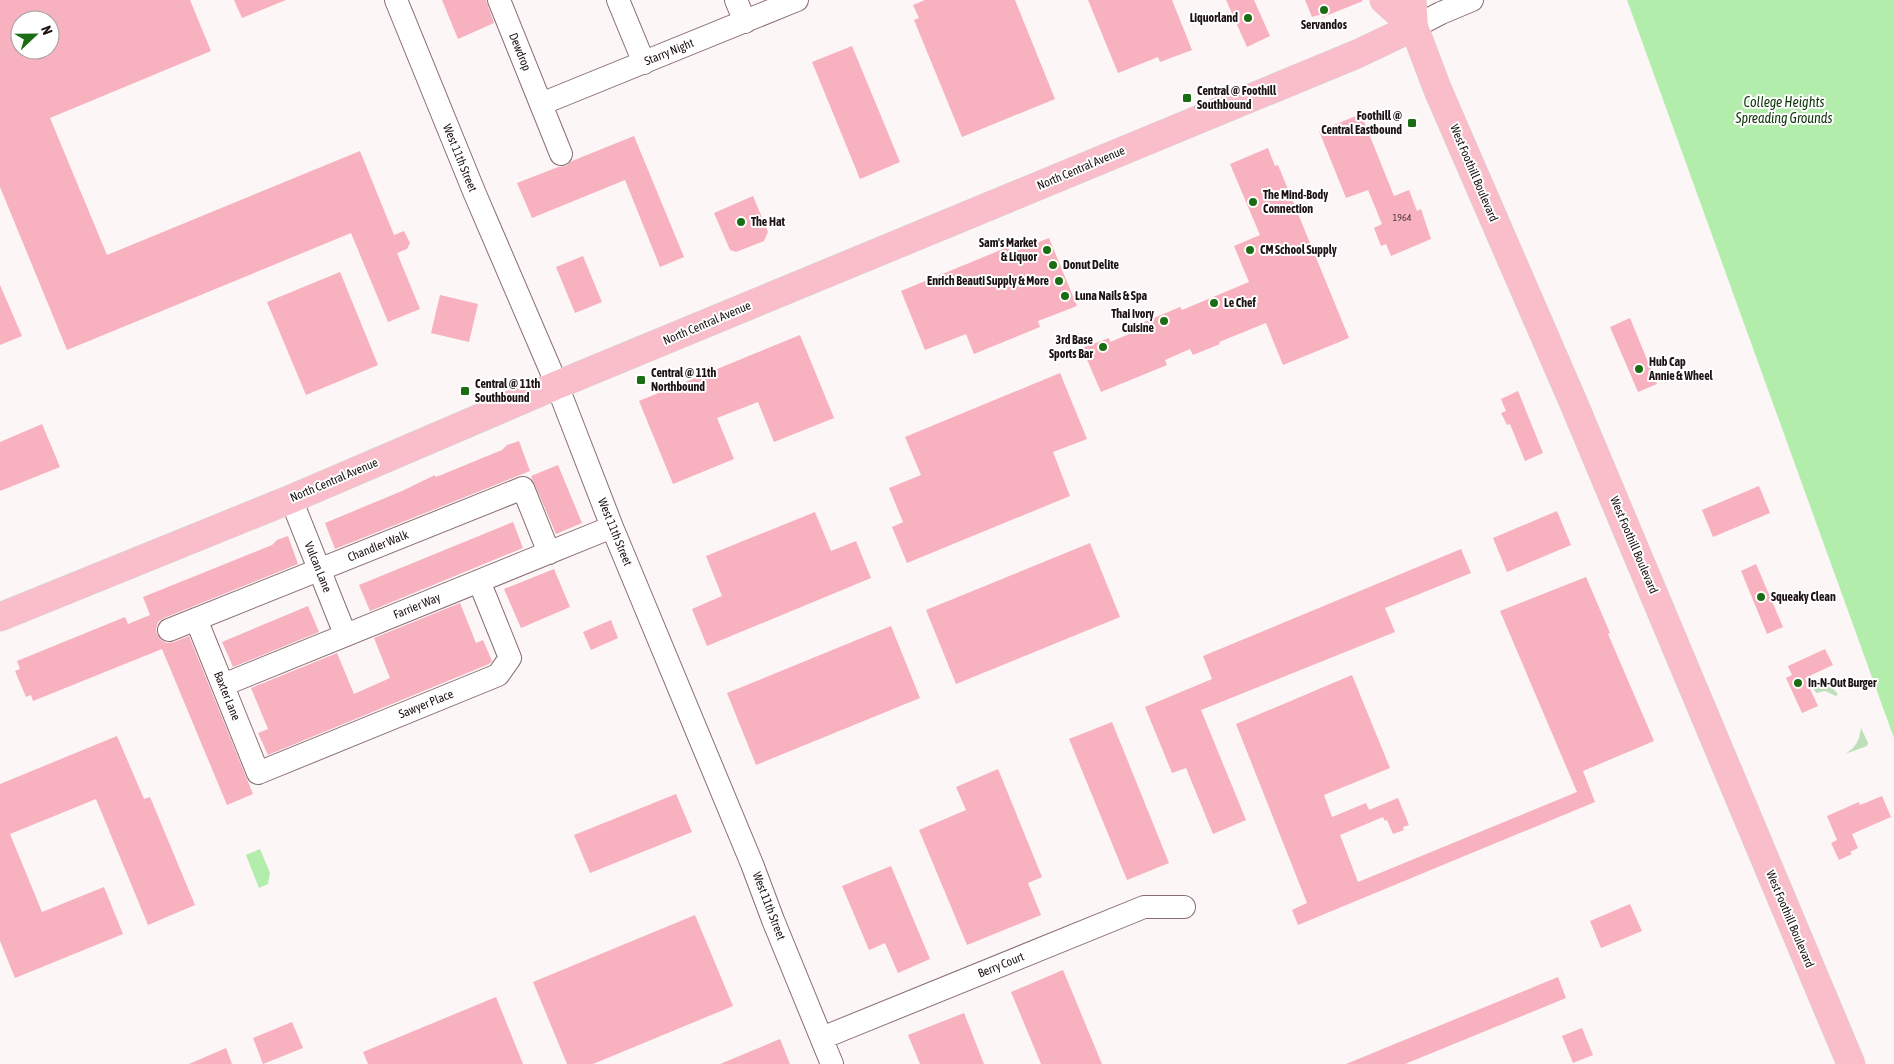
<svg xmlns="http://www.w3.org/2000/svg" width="1894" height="1064" font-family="'Asap Condensed',sans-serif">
	<rect width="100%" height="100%" fill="#fcf6f7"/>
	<path fill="#bde0b8" d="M1816 679 1827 683 1838 694 1836 696 1825 691 1816 693 1810 681Z
		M1861 728 1868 743 1867 746 1845 754C1857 747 1859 740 1861 728Z"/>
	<path fill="#b2edab" d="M1627 0H1894V738Z
		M260 849 270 873 268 884 259 888 246 855Z"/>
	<path fill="#f8b1be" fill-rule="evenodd" d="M0 0H190L211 51 50 118 107 255 360 151 394 235 404 231 410 243 407 249 397 253 420 309 388 322 351 233 67 350 0 187ZM20 20H50V50H20Z
		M234 0H286L242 18Z
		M442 0H486L494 23 458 39Z
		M925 0H1015L1055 99 962 137 914 20 919 18 913 5Z
		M1088 0H1172L1192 50 1160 62 1158 57 1118 73Z
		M1226 0H1254L1270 36 1247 47Z
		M1305 0H1362L1363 1 1323 17 1322 14 1312 17Z
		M852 46 900 162 860 179 812 62Z
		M1361 114 1394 196 1409 190 1417 211 1421 209 1431 239 1391 256 1386 244 1381 246 1374 228 1382 224 1368 190 1346 198 1319 131Z
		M634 136 684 257 660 267 625 180 532 218 517 183 558 167 566 166 572 161Z
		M1268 148 1275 166 1278 165 1349 338 1283 365 1266 323 1219 342 1220 344 1193 355 1190 349 1165 360 1167 365 1101 392 1082 348 1109 338 1110 342 1144 328 1142 323 1180 307 1182 310 1249 282 1234 246 1260 235 1230 164Z
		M753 196 768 232 764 241 736 252 730 250 714 213Z
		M1049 238 1077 306 1038 321 1040 327 974 354 966 334 925 350 901 291 1008 247 1011 253Z
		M583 256 602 302 575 313 556 267Z
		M340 272 378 365 306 395 267 302Z
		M0 285 22 336 0 345Z
		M440 295 478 304 469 342 431 333Z
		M1630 318 1657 384 1638 392 1610 327Z
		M800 335 834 418 774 442 758 402 717 418 734 459 673 484 639 401Z
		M1060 373 1087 439 1053 452 1070 496 907 563 892 527 903 522 889 488 921 475 905 437Z
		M1518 391 1543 453 1525 461 1510 424 1507 425 1501 413 1506 411 1501 399Z
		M42 424 60 467 0 491V442Z
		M519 441 530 471 335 549 325 523 402 491 435 475V477L441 475 502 450 507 445Z
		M558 465 582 523 556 534 531 476Z
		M1759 486 1770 513 1713 537 1702 510Z
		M1557 511 1571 545 1507 572 1493 538Z
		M815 512 831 551 856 541 871 578 707 646 692 609 722 596 706 556Z
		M513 522 523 548 370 611 359 585Z
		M288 536 298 564 164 618 158 622 156 629 157 634 161 640 167 643 174 642 189 636 253 794 227 805 162 649 33 701 31 695 26 697 15 671 20 669 17 661 125 617 128 624 150 615 143 597 272 545 277 540Z
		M1090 543 1120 617 956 684 926 610Z
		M1461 549 1471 573 1385 608 1395 632 1201 710 1246 820 1213 834 1186 768 1172 773 1145 707 1212 679 1203 656Z
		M1756 564 1783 627 1767 634 1741 571Z
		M554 569 570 607 521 628 504 589Z
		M1586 577 1610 633 1608 634 1654 741 1583 771 1595 802 1298 925 1292 910 1307 903 1236 724 1352 675 1390 768 1324 795 1332 817 1366 803 1369 810 1398 798 1409 825 1403 827 1404 830 1393 834 1387 820 1385 821 1383 817 1340 835 1358 882 1577 792 1500 611Z
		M460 603 476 643 483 640 492 661 489 664 268 755 258 733 268 729 251 688 337 653 354 694 390 678 374 638Z
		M308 606 319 632 233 667 222 642Z
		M611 620 618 638 591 650 583 632Z
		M891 626 920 698 756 765 727 693Z
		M1825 649 1833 665 1805 678 1818 706 1802 713 1786 678 1792 675 1788 666Z
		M1112 722 1169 863 1127 880 1069 739Z
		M117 736 144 799 150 797 195 905 148 925 96 799 10 834 42 912 104 887 123 934 15 978 0 941V784Z
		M998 769 1042 877 1028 883 1041 915 967 945 919 830 966 810 956 787Z
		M676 794 692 832 590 873 574 835Z
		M1882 796 1891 817 1852 834 1858 848 1850 852 1852 854 1839 860 1831 843 1837 840 1827 816 1859 802 1860 805Z
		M891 866 930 959 898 973 885 943 869 950 842 886Z
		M1630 904 1642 931 1601 948 1590 921Z
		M695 915 733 1006 593 1064H567L533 982Z
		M1063 970 1102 1064H1041L1011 992Z
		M1558 977 1566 998 1405 1064H1346Z
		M496 997 523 1064H368L363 1052Z
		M964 1013 984 1064H920L908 1035Z
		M292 1022 303 1048 263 1064 253 1038Z
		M1582 1028 1593 1055 1573 1063 1562 1036Z
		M780 1039 790 1064H720Z
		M226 1048 232 1064H189Z"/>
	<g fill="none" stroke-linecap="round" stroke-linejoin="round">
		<g stroke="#8a6d72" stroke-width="24">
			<path id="minor" d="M396 0 475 194 557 385 612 527 752 864 773 920 832 1064
				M499 0 561 154
				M618 0 644 63
				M736 0 745 22
				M1414 27 1441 13 1472 0
				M541 104 797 0
				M291 499 345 634
				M196 619 258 773 498 675 510 658 479 581
				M169 630 523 488 549 553
				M223 685 612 527
				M822 1038 1144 907H1184"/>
		</g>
		<g stroke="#d6d4d5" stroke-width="29">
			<path id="major" d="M1384 0 1414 27
				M1412 0 1414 27 1437 88 1574 404 1851 1064
				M0 617 291 499 557 385 1357 54 1414 27"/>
		</g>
		<use href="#minor" stroke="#fff" stroke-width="22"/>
		<use href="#major" stroke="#f9beca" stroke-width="28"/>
	</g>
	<g fill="#1a6d13" stroke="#fff" stroke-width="2">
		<circle cx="1324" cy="10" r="5"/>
		<circle cx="1248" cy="18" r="5"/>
		<rect x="1182" y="93" width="10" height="10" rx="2.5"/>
		<rect x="1407" y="118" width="10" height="10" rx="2.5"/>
		<circle cx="1253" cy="202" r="5"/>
		<circle cx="741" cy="222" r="5"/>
		<circle cx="1047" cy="250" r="5"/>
		<circle cx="1250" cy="250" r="5"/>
		<circle cx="1053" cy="265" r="5"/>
		<circle cx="1059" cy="281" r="5"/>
		<circle cx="1065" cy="296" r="5"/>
		<circle cx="1214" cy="303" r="5"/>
		<circle cx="1164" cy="321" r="5"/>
		<circle cx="1103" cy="347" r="5"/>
		<circle cx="1639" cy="369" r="5"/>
		<rect x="636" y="375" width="10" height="10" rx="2.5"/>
		<rect x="460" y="386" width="10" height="10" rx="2.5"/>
		<circle cx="1761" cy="597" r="5"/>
		<circle cx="1798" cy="683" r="5"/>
	</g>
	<g text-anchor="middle" stroke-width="4" stroke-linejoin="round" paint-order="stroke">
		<g font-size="10" fill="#543a3e">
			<text x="1402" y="221">1964</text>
		</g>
		<g font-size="12" font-weight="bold" fill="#1d1214" stroke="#fff" text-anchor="start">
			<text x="1238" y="22" text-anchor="end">Liquorland</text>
			<text x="1324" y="29" text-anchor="middle">Servandos</text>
			<text x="1197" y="95">Central @ Foothill<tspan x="1197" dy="14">Southbound</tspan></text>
			<text x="1402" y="120" text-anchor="end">Foothill @<tspan x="1402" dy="14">Central Eastbound</tspan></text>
			<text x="1263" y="199">The Mind-Body<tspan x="1263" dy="14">Connection</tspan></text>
			<text x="751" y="226">The Hat</text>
			<text x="1037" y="247" text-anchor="end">Sam's Market<tspan x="1037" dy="14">&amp; Liquor</tspan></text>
			<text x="1260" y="254">CM School Supply</text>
			<text x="1063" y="269">Donut Delite</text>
			<text x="1049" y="285" text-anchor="end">Enrich Beauti Supply &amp; More</text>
			<text x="1075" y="300">Luna Nails &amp; Spa</text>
			<text x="1224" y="307">Le Chef</text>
			<text x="1154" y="318" text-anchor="end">Thai Ivory<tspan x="1154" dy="14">Cuisine</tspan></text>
			<text x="1093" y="344" text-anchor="end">3rd Base<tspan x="1093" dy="14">Sports Bar</tspan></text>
			<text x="1649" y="366">Hub Cap<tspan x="1649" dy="14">Annie &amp; Wheel</tspan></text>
			<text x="651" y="377">Central @ 11th<tspan x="651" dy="14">Northbound</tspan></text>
			<text x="475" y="388">Central @ 11th<tspan x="475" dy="14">Southbound</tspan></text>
			<text x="1771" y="601">Squeaky Clean</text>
			<text x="1808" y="687">In-N-Out Burger</text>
		</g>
		<g font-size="12" fill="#1d1214" stroke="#fff">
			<text transform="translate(520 52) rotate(68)" y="4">Dewdrop</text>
			<text transform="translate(669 52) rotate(-22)" y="4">Starry Night</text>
			<text transform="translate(460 158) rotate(68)" y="4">West 11th Street</text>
			<text transform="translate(1081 168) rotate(-23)" y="4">North Central Avenue</text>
			<text transform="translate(1474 173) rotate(67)" y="4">West Foothill Boulevard</text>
			<text transform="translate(707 323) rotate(-23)" y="4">North Central Avenue</text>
			<text transform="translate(334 480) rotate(-23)" y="4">North Central Avenue</text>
			<text transform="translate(615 532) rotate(68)" y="4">West 11th Street</text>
			<text transform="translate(1634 545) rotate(67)" y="4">West Foothill Boulevard</text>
			<text transform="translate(378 546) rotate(-22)" y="4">Chandler Walk</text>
			<text transform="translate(318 567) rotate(68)" y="4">Vulcan Lane</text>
			<text transform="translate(417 606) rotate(-22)" y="4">Farrier Way</text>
			<text transform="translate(227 696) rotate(68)" y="4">Baxter Lane</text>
			<text transform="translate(426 704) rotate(-22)" y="4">Sawyer Place</text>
			<text transform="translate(769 906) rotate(69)" y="4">West 11th Street</text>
			<text transform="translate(1790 919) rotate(67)" y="4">West Foothill Boulevard</text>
			<text transform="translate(1001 965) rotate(-22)" y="4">Berry Court</text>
		</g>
		<g font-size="14" font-style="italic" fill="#0e360b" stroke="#fff">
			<text x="1784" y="107">College Heights<tspan x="1784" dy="16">Spreading Grounds</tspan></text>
		</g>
	</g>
	<g transform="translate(35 35) rotate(68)"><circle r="24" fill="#ffffff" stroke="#a5a0a1"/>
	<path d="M0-4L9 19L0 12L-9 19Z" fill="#1a6d13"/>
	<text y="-8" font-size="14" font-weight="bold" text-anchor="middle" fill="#1d1214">N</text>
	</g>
</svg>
